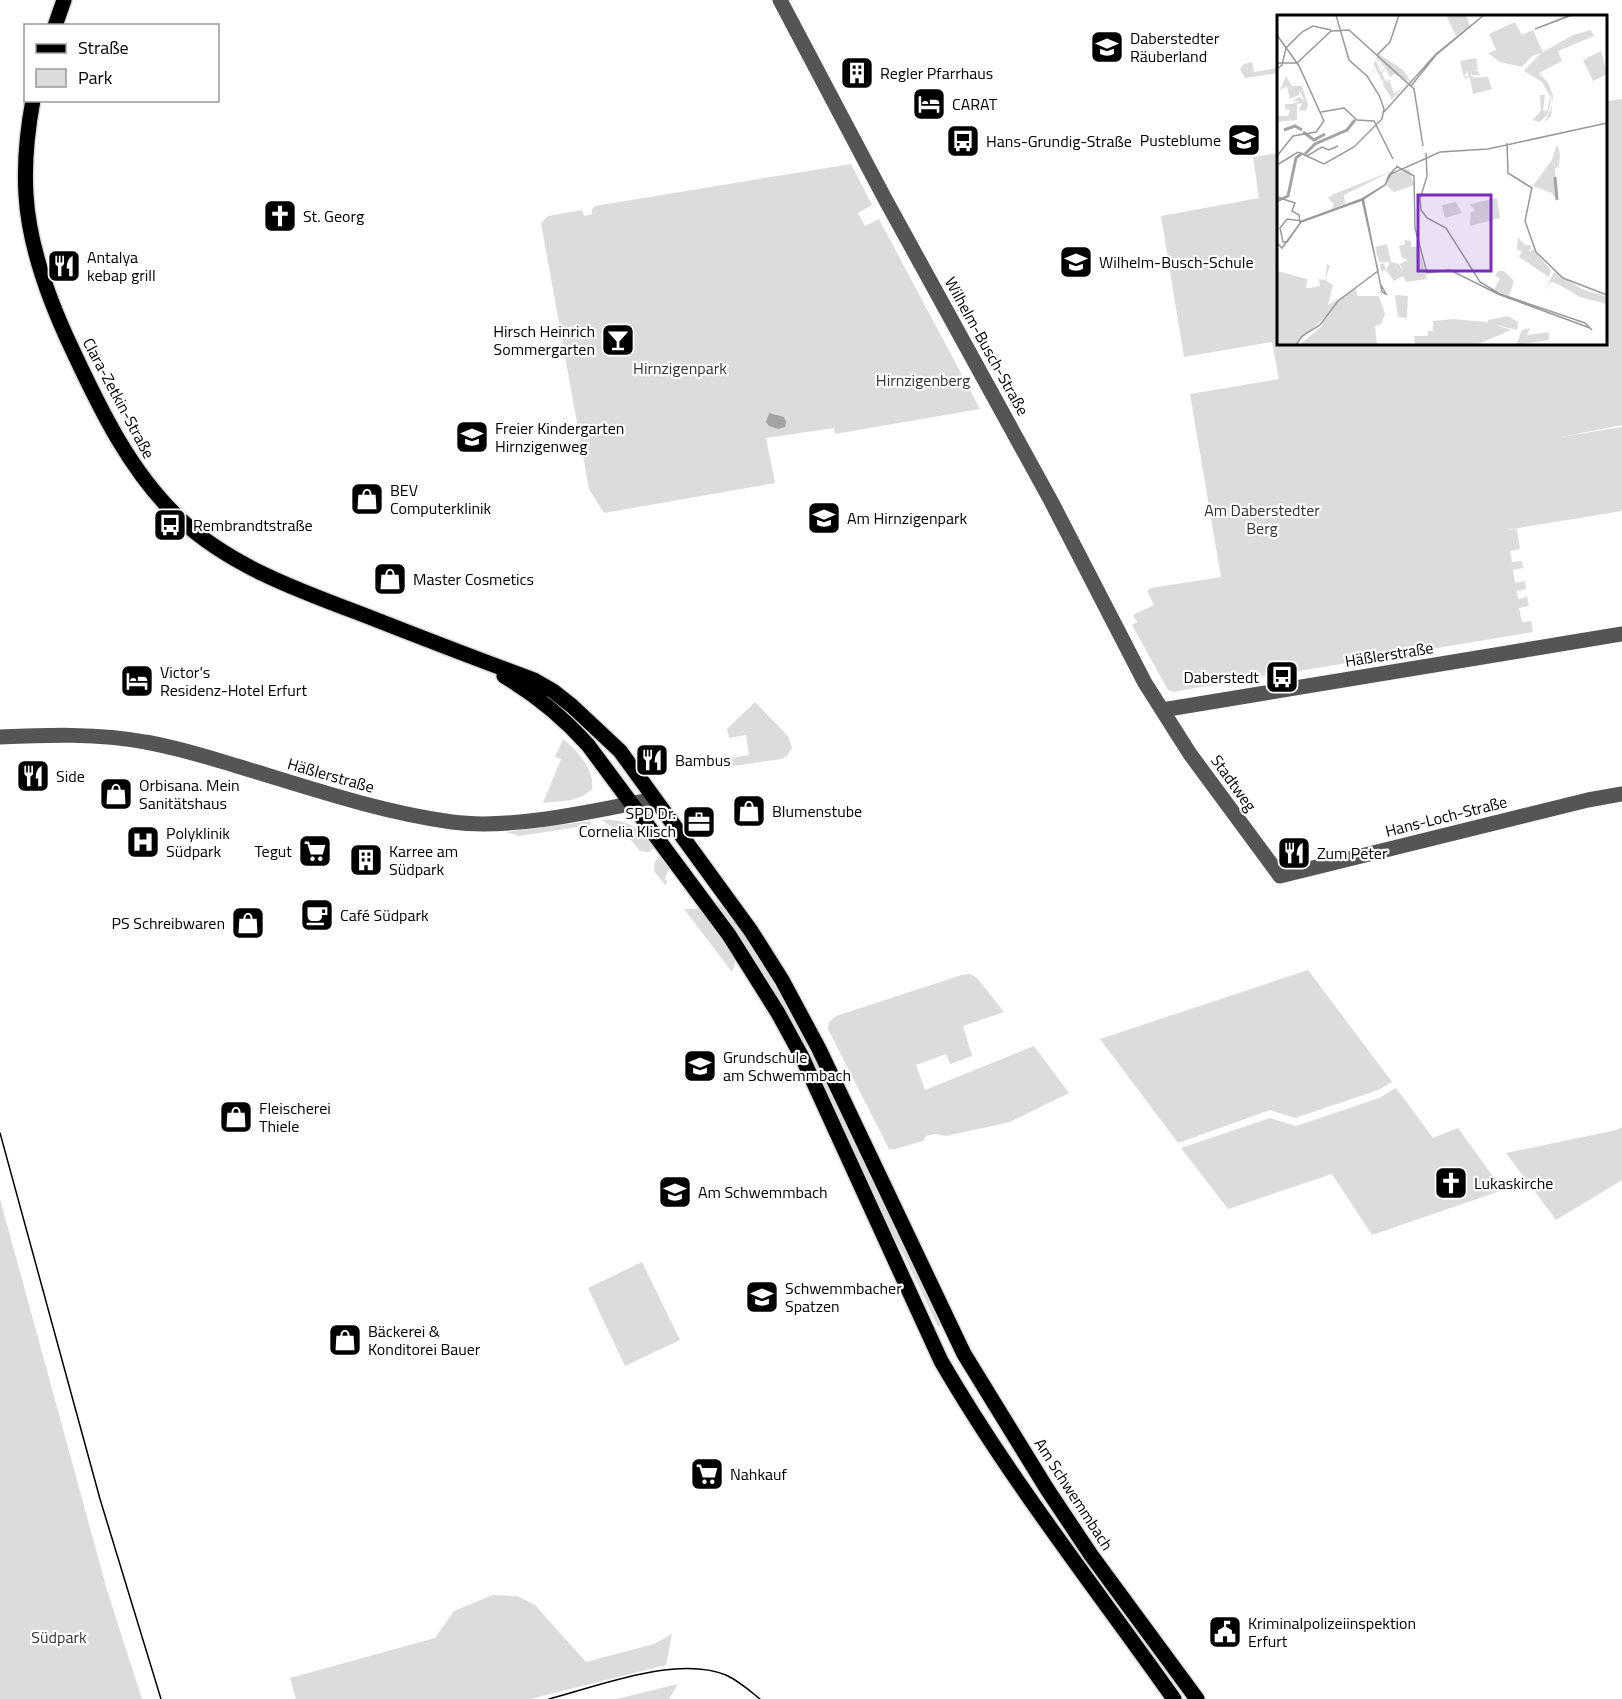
<svg xmlns="http://www.w3.org/2000/svg" width="1622" height="1699" font-family="'Titillium Web',sans-serif">
	<rect width="100%" height="100%" fill="#fff"/>
	<path fill="#dcdcdc" d="M1252 62 1254 72 1278 68V73L1245 78 1240 69 1244 64Z
		M1622 99V425L1561 437 1622 427V511L1506 530 1517 529 1520 549 1510 551 1512 562 1522 561 1523 568 1513 570 1515 583 1525 581 1526 589 1517 591 1518 599 1527 597 1529 606 1519 608 1522 622 1531 621 1533 632 1293 672 1292 667 1280 669 1281 673 1173 692 1168 690 1132 625 1137 622 1133 615 1154 605 1147 591 1151 588 1221 577 1190 394 1279 379 1272 342 1184 357 1161 216 1259 198 1253 157 1278 153V344H1606V101Z
		M851 164 872 205 858 213 865 226 879 219 980 409 835 434 834 428 766 438 775 483 604 513 589 489 541 223 548 216 582 210 584 216 592 214V209L595 206Z
		M755 702 788 736 792 748 787 756 781 759 733 766 732 758 749 755 746 735 729 738 727 729Z
		M563 739C577 750 595 770 592 789 580 802 560 801 543 803L561 759 555 757Z
		M602 820C630 819 638 828 654 848L649 852 640 851 631 840Z
		M591 821V825L519 836 506 832Z
		M660 856 669 867 665 880H667L666 886 654 871 655 861Z
		M717 901 750 943 809 1045 803 1048 714 904Z
		M684 909H701L734 957 735 963 732 972Z
		M1308 970 1392 1082 1378 1090 1295 1118 1270 1110 1178 1143 1100 1039Z
		M965 974H970L977 978 1004 1012 963 1026 972 1056 950 1064 946 1054 916 1065 925 1090 1034 1046 1069 1093 1010 1122 946 1136 935 1134 926 1136 923 1141 895 1149H889L828 1029 829 1022 836 1016Z
		M814 1055 943 1325 938 1327 904 1255 879 1211 808 1057Z
		M1396 1088 1433 1138 1458 1128 1503 1190 1372 1235 1332 1174 1228 1209 1181 1148 1270 1118 1296 1126 1379 1098Z
		M1622 1127V1180L1556 1220 1506 1153 1617 1130Z
		M0 1199 107 1590 142 1699H0Z
		M642 1262 680 1340 625 1366 588 1288Z
		M493 1595 517 1596 535 1605 586 1662 654 1644 672 1634 666 1665 530 1699H296L290 1678 435 1638 454 1611Z
		M678 1684 669 1699H616Z"/>
	<path fill="#a3a3a3" d="M769 413 784 417 786 422 785 427 778 429 769 426 766 422Z"/>
	<g fill="none" stroke-linecap="round" stroke-linejoin="round">
		<g stroke="#dbdbdb" stroke-width="18">
			<path id="major" d="M55 26 64 0
				M33 100C27 132 24 163 26 195 29 246 51 305 73 351 101 411 131 473 180 519 230 566 300 591 364 615 420 637 477 659 534 680L553 691 572 706 620 751 751 931 782 980 819 1049 964 1354 1047 1489 1091 1555 1197 1699
				M504 676C536 695 563 717 588 745L729 935 778 1013 802 1057 941 1361C1010 1480 1095 1587 1174 1699"/>
		</g>
		<path stroke="#555" stroke-width="15" d="M780 0 884 197 1051 501 1145 683 1190 754 1280 876 1588 800 1622 794
			M1162 710 1622 634
			M0 737C46 735 99 733 145 742 176 747 207 757 237 766 307 787 379 812 452 822 512 830 595 811 654 799"/>
		<use href="#major" stroke="#000" stroke-width="15"/>
		<path stroke="#000" stroke-width="1.5" d="M0 1133 100 1499 161 1699
			M549 1699C599 1686 677 1655 726 1675 739 1681 749 1690 760 1699"/>
	</g>
	<defs>
		<g id="school-square" transform="scale(1.725)"><rect x="-9" y="-9" width="18" height="18" rx="4" fill="#000" stroke="#fff"/><path d="M0-5L7-2L0 1L-7-2ZM-4 1L0 2.5L4 1V4Q0 6-4 4Z" fill="#fff"/></g>
		<g id="building-square" transform="scale(1.725)"><rect x="-9" y="-9" width="18" height="18" rx="4" fill="#000" stroke="#fff"/><path d="M-4-6H4V6H1V3H-1V6H-4ZM-2.5-4.3h1.7v1.8h-1.7ZM.8-4.3h1.7v1.8H.8ZM-2.5-1h1.7V.8h-1.7ZM.8-1h1.7V.8H.8Z" fill="#fff"/></g>
		<g id="hotel-square" transform="scale(1.725)"><rect x="-9" y="-9" width="18" height="18" rx="4" fill="#000" stroke="#fff"/><path d="M-6-4.5h1.5V1H6V5H4.5V3h-9V5H-6ZM-4 0a1.8 1.8 0 1 1 3.6 0ZM.5 0V-2.5h3Q6-2.5 6 0Z" fill="#fff"/></g>
		<g id="bus-square" transform="scale(1.725)"><rect x="-9" y="-9" width="18" height="18" rx="4" fill="#000" stroke="#fff"/><path d="M-5-6H5V4H4V6H2V4H-2V6H-4V4H-5ZM-3.5-4V0h7V-4ZM-3.5 1.2v1.5H-2V1.2ZM2 1.2v1.5H3.5V1.2Z" fill="#fff"/></g>
		<g id="church-square" transform="scale(1.725)"><rect x="-9" y="-9" width="18" height="18" rx="4" fill="#000" stroke="#fff"/><path d="M-1.2-6h2.4v3.5h3.3v2.4h-3.3V6h-2.4V-.1h-3.3v-2.4h3.3Z" fill="#fff"/></g>
		<g id="restaurant-square" transform="scale(1.725)"><rect x="-9" y="-9" width="18" height="18" rx="4" fill="#000" stroke="#fff"/><path d="M-5-6h1v4h1v-4h1v4h1v-4h1v5L-1.5 .5V6h-2V.5L-5-1ZM5-6V6H3V1.5H1.5Q1.5-4 5-6Z" fill="#fff"/></g>
		<g id="bar-square" transform="scale(1.725)"><rect x="-9" y="-9" width="18" height="18" rx="4" fill="#000" stroke="#fff"/><path d="M-6-5H6L.8 .8V4.5H3.5V6h-7V4.5H-.8V.8Z" fill="#fff"/></g>
		<g id="shop-square" transform="scale(1.725)"><rect x="-9" y="-9" width="18" height="18" rx="4" fill="#000" stroke="#fff"/><path d="M-5-2.5h2.3a2.7 3.5 0 0 1 5.4 0H5L5.5 6h-11ZM-1.5-2.5h3a1.5 2.3 0 0 0-3 0Z" fill="#fff"/></g>
		<g id="office-square" transform="scale(1.725)"><rect x="-9" y="-9" width="18" height="18" rx="4" fill="#000" stroke="#fff"/><path d="M-6-3h4V-5.5h4V-3h4V5H-6ZM-1-4.5V-3h2v-1.5ZM-6 0V1H6V0Z" fill="#fff"/></g>
		<g id="hospital-square" transform="scale(1.725)"><rect x="-9" y="-9" width="18" height="18" rx="4" fill="#000" stroke="#fff"/><path d="M-5-5h3v3.5h4V-5h3V5h-3V1.5h-4V5h-3Z" fill="#fff"/></g>
		<g id="supermarket-square" transform="scale(1.725)"><rect x="-9" y="-9" width="18" height="18" rx="4" fill="#000" stroke="#fff"/><path d="M-6-5.5h2.5l.6 2H6L4.5 2H-2.5L-4.4-4H-6ZM-1.5 3.2a1.3 1.3 0 1 0 .1 0ZM3 3.2a1.3 1.3 0 1 0 .1 0Z" fill="#fff"/></g>
		<g id="cafe-square" transform="scale(1.725)"><rect x="-9" y="-9" width="18" height="18" rx="4" fill="#000" stroke="#fff"/><path d="M-5.5-4.5H6V0H3Q3 3.5 0 3.5H-2.5Q-5.5 3.5-5.5 0ZM3-3.2v2h1.7v-2ZM-6 4.5H4V6H-6Z" fill="#fff"/></g>
		<g id="civic-square" transform="scale(1.725)"><rect x="-9" y="-9" width="18" height="18" rx="4" fill="#000" stroke="#fff"/><path d="M-.6-6.5H3V-4.5H.6V-3L4-1V1h2V6H-6V1h2V-1L-.6-3ZM-1.2 2.5V6h2.4V2.5Z" fill="#fff"/></g>
	</defs>
	<g fill-rule="evenodd">
		<use href="#school-square" x="1107" y="47"/>
		<use href="#building-square" x="857" y="73"/>
		<use href="#hotel-square" x="929" y="104"/>
		<use href="#school-square" x="1244" y="140"/>
		<use href="#bus-square" x="963" y="141"/>
		<use href="#church-square" x="280" y="216"/>
		<use href="#school-square" x="1076" y="262"/>
		<use href="#restaurant-square" x="64" y="266"/>
		<use href="#bar-square" x="618" y="340"/>
		<use href="#school-square" x="472" y="437"/>
		<use href="#shop-square" x="367" y="499"/>
		<use href="#school-square" x="824" y="518"/>
		<use href="#bus-square" x="170" y="525"/>
		<use href="#shop-square" x="390" y="579"/>
		<use href="#bus-square" x="1282" y="677"/>
		<use href="#hotel-square" x="137" y="681"/>
		<use href="#restaurant-square" x="652" y="760"/>
		<use href="#restaurant-square" x="33" y="776"/>
		<use href="#shop-square" x="116" y="794"/>
		<use href="#shop-square" x="749" y="811"/>
		<use href="#office-square" x="699" y="822"/>
		<use href="#hospital-square" x="143" y="842"/>
		<use href="#supermarket-square" x="315" y="851"/>
		<use href="#restaurant-square" x="1294" y="853"/>
		<use href="#building-square" x="366" y="860"/>
		<use href="#cafe-square" x="317" y="915"/>
		<use href="#shop-square" x="248" y="923"/>
		<use href="#school-square" x="700" y="1066"/>
		<use href="#shop-square" x="236" y="1117"/>
		<use href="#church-square" x="1451" y="1183"/>
		<use href="#school-square" x="675" y="1192"/>
		<use href="#school-square" x="762" y="1297"/>
		<use href="#shop-square" x="345" y="1340"/>
		<use href="#supermarket-square" x="707" y="1474"/>
		<use href="#civic-square" x="1225" y="1632"/>
	</g>
	<g text-anchor="middle" stroke-width="4.5" stroke-linejoin="round" paint-order="stroke">
		<g font-size="16" fill="#000" stroke="#fff" text-anchor="start">
			<text x="1130" y="44">Daberstedter<tspan x="1130" dy="18">Räuberland</tspan></text>
			<text x="880" y="79">Regler Pfarrhaus</text>
			<text x="952" y="110">CARAT</text>
			<text x="1221" y="146" text-anchor="end">Pusteblume</text>
			<text x="986" y="147">Hans-Grundig-Straße</text>
			<text x="303" y="222">St. Georg</text>
			<text x="87" y="263">Antalya<tspan x="87" dy="18">kebap grill</tspan></text>
			<text x="1099" y="268">Wilhelm-Busch-Schule</text>
			<text x="595" y="337" text-anchor="end">Hirsch Heinrich<tspan x="595" dy="18">Sommergarten</tspan></text>
			<text x="495" y="434">Freier Kindergarten<tspan x="495" dy="18">Hirnzigenweg</tspan></text>
			<text x="390" y="496">BEV<tspan x="390" dy="18">Computerklinik</tspan></text>
			<text x="847" y="524">Am Hirnzigenpark</text>
			<text x="193" y="531">Rembrandtstraße</text>
			<text x="413" y="585">Master Cosmetics</text>
			<text x="160" y="678">Victor's<tspan x="160" dy="18">Residenz-Hotel Erfurt</tspan></text>
			<text x="1259" y="683" text-anchor="end">Daberstedt</text>
			<text x="675" y="766">Bambus</text>
			<text x="56" y="782">Side</text>
			<text x="139" y="791">Orbisana. Mein<tspan x="139" dy="18">Sanitätshaus</tspan></text>
			<text x="772" y="817">Blumenstube</text>
			<text x="676" y="819" text-anchor="end">SPD Dr.<tspan x="676" dy="18">Cornelia Klisch</tspan></text>
			<text x="166" y="839">Polyklinik<tspan x="166" dy="18">Südpark</tspan></text>
			<text x="292" y="857" text-anchor="end">Tegut</text>
			<text x="389" y="857">Karree am<tspan x="389" dy="18">Südpark</tspan></text>
			<text x="1317" y="859">Zum Peter</text>
			<text x="340" y="921">Café Südpark</text>
			<text x="225" y="929" text-anchor="end">PS Schreibwaren</text>
			<text x="723" y="1063">Grundschule<tspan x="723" dy="18">am Schwemmbach</tspan></text>
			<text x="259" y="1114">Fleischerei<tspan x="259" dy="18">Thiele</tspan></text>
			<text x="1474" y="1189">Lukaskirche</text>
			<text x="698" y="1198">Am Schwemmbach</text>
			<text x="785" y="1294">Schwemmbacher<tspan x="785" dy="18">Spatzen</tspan></text>
			<text x="368" y="1337">Bäckerei &amp;<tspan x="368" dy="18">Konditorei Bauer</tspan></text>
			<text x="730" y="1480">Nahkauf</text>
			<text x="1248" y="1629">Kriminalpolizeiinspektion<tspan x="1248" dy="18">Erfurt</tspan></text>
		</g>
		<g font-size="16" fill="#000" stroke="#fff">
			<text transform="translate(987 346) rotate(61)" y="6">Wilhelm-Busch-Straße</text>
			<text transform="translate(119 398) rotate(62)" y="6">Clara-Zetkin-Straße</text>
			<text transform="translate(1389 654) rotate(-9)" y="6">Häßlerstraße</text>
			<text transform="translate(331 775) rotate(16)" y="6">Häßlerstraße</text>
			<text transform="translate(1234 783) rotate(54)" y="6">Stadtweg</text>
			<text transform="translate(1446 816) rotate(-14)" y="6">Hans-Loch-Straße</text>
			<text transform="translate(1074 1494) rotate(57)" y="6">Am Schwemmbach</text>
		</g>
		<g font-size="16" fill="#333" stroke="#fff">
			<text x="680" y="374">Hirnzigenpark</text>
			<text x="923" y="386">Hirnzigenberg</text>
			<text x="1262" y="516">Am Daberstedter<tspan x="1262" dy="18">Berg</tspan></text>
			<text x="59" y="1643">Südpark</text>
		</g>
	</g>
	<g transform="translate(1277 15)">
		<rect width="330" height="330" fill="#fff"/>
		<path d="M169 0H189L193 11 179 21ZM238 7 245 20 256 15 266 37 296 20 314 15 317 21 281 36 285 46 262 58 271 68 276 80 274 101 268 107 275 90 274 77 273 90 270 100 263 107 255 105 264 96 263 80H268L266 95 270 96 273 81 265 67 247 56 264 38 255 41 245 52 223 47 211 38 219 35 212 19ZM324 36 330 59 316 66 306 45ZM102 39 126 55 135 68 118 59 113 62 108 53 105 59 110 68 112 64 117 79 127 72 114 85V82L107 72 104 63 90 49 99 57 111 75 96 49 99 46 104 57 108 52 105 49V50L103 52V51L105 48 99 43 94 48ZM199 43 201 52 199 46 201 55 196 56H201L203 60H195L194 56V61L198 62 193 63 211 62 215 74 196 79 193 63H185L192 61 190 56 187 62 183 46ZM9 61 15 71H25L31 90 29 96 22 95 25 88 20 89V105L0 107V101H11L13 95 8 94V89H16L22 86H15L23 82 28 87 22 75V80L13 84 10 71 3 75ZM280 129 283 139 282 152 278 153 279 184 275 178 256 171 275 145ZM132 154 137 170 117 177 109 170 114 160ZM115 156 67 180 68 189 55 194 57 189 51 183 57 179ZM220 183 223 203 193 211 194 197 198 196 193 189ZM179 187 185 198 168 203 165 190ZM241 222 248 230H254L252 237 256 234 274 255 272 262 242 242 245 237 240 234ZM127 225 134 226V232L141 231 150 264 129 267 126 261 117 266 109 255 104 256 103 249 107 248 109 255 113 247H102L98 232 110 229 114 247 122 249 127 258 123 249 131 245 125 243 122 231 128 229ZM50 249 53 251 48 265 56 270 51 290 79 273 80 281H102L108 299 104 309 98 311 100 330H22L44 312 49 301 18 330H0V256L30 264 29 273H33L43 271 42 264 48 265ZM221 256H227L237 266 232 281 217 275 223 263 218 261ZM277 257 305 274 330 282V289L303 282 279 268 273 267 267 277ZM118 280 131 281 130 303 121 302ZM231 301 241 307 240 315 211 308V305ZM176 304 209 307 234 315 199 330H138L137 321H151V316H156V306ZM253 313 250 320 272 317V325L239 330 245 315Z" fill="#dcdcdc"/>
		<path fill="none" stroke="#a3a3a3" stroke-width="3" d="M7 115 18 111 25 115M26 117 37 125 48 119M28 139 38 129 70 115 78 105M278 162 280 185M0 186 11 181 19 143 24 139"/>
		<path fill="none" stroke="#999" stroke-width="1.5" d="M294 0 258 14 295 0M0 20 20 48M0 20 22 51 47 106 39 117 16 121 0 141M100 40 113 27 122 0M0 48H20L54 16 72 15 137 74 146 131M0 54 5 50 9 33 25 17 36 11 54 15M134 71 159 40 207 0M44 97 67 93 80 105 97 106 116 144M107 97 159 39 207 0M230 128 231 158 255 173M24 138 30 141 45 132 52 135 61 131M149 138 150 161 143 184 144 195 150 203 169 213 203 267 223 279 308 308 315 315M0 150 21 137 47 149 77 132 105 104 107 94 102 80 90 61 72 45 59 0M119 151 137 161 138 213 150 258 173 255 221 279 313 313M114 159 108 170 85 184 24 207 10 227H6L3 213 10 204 25 206 85 184 108 170 112 160 120 152M255 172 248 206 259 237 286 263 330 280M0 182 18 188 15 196 22 200 23 208M86 183 105 277 109 279 104 270M0 228 5 233 24 207 85 185 108 170 114 159 163 137 211 134 330 108M19 330 25 321 43 310 61 286 101 256 85 184"/>
		<path fill="#7b2cbf" fill-opacity="0.15" stroke="#7b2cbf" stroke-width="3" d="M141 180H214V256H141Z"/>
		<rect width="330" height="330" fill="none" stroke="#000" stroke-width="3"/>
	</g>
	<rect x="24" y="24" width="195" height="78" fill="#ffffff" stroke="#999999" stroke-width="1.5"/>
	<rect x="36" y="44" width="30" height="9" fill="#000000" stroke="#999999" stroke-width="1.5"/>
	<text x="78" y="54" font-size="18" fill="#000000">Straße</text>
	<rect x="36" y="69" width="30" height="18" fill="#dcdcdc" stroke="#999999" stroke-width="1.5"/>
	<text x="78" y="84" font-size="18" fill="#000000">Park</text>
</svg>
